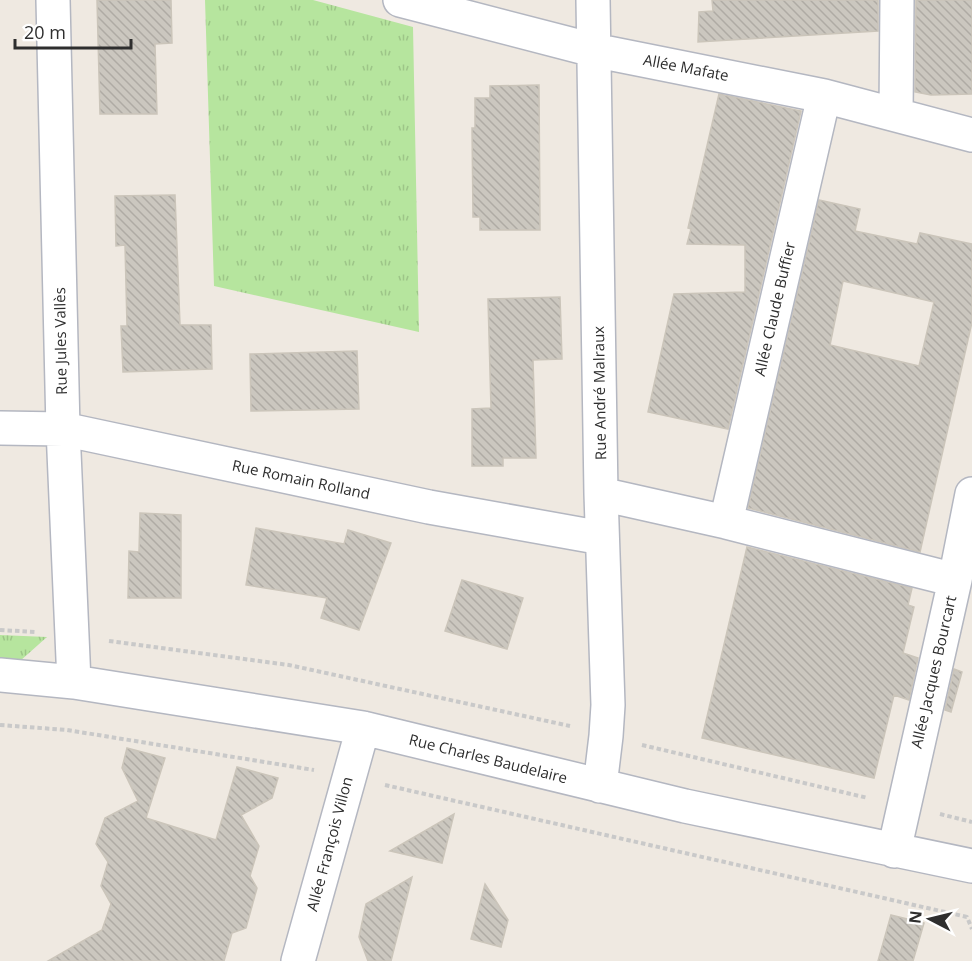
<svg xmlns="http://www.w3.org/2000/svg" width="972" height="961" font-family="'Open Sans',sans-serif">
	<defs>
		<pattern id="grass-tufts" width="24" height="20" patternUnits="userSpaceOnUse" patternTransform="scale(1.5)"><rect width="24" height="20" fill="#b6e59e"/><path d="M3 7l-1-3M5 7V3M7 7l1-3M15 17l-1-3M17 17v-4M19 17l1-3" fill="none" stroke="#9dc588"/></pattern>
		<pattern id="building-back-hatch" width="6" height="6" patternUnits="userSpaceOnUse" patternTransform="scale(1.5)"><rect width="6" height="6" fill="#cbc7bf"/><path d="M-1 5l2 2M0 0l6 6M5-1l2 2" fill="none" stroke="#afaba4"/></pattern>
	</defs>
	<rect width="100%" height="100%" fill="#efe9e1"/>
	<path fill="url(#grass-tufts)" d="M205 0H313L413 27 419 332 214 286Z
		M0 635 47 637 20 661 0 659Z"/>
	<path fill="url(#building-back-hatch)" stroke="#cbc5ba" stroke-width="1.5" fill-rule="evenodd" d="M97 0H171L172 43 155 44 157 114H100Z
		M712 0H878V31L698 42 699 12 713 11Z
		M916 0H972V94L931 95 915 92Z
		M539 85 540 230H480V217H473L472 128H475V98H490V86Z
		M719 94 801 111 728 429 648 412 674 294 745 292V245L687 244 691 229 688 228Z
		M175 195 180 325H211L212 369 123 372 121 326H127L125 245 116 246 115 196Z
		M819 200 860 209 855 231 917 244 920 233 972 244V322L920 552 748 508ZM843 281 934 302 919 366 830 345Z
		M560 297 562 359 533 360 536 458H503V466H472V409L491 408 488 299Z
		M357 351 359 409 251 411 250 354Z
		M140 513 181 515V598H128L129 551 139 552Z
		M256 528 344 544 348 530 391 543 359 630 321 618 327 598 246 585Z
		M747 547 912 588 908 605 914 607 903 653 918 658 909 700 894 695 874 778 702 738Z
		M462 580 523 598 507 649 445 631Z
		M954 669 962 672 951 712 945 710Z
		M127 748 165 758 146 818 216 840 237 767 278 778 272 798 241 815 259 846 250 876 257 888 246 928 232 933 224 961H48L102 930 111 904 101 886 108 862 96 844 105 818 138 801 122 768Z
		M454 814 442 863 390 851Z
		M412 877 391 961H368L359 937 366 904Z
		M485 884 508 920 501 947 471 939Z
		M891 915 924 923 913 961H878Z"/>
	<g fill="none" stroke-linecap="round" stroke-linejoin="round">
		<g stroke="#b4b7c1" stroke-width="36">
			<path id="minor" d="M53 0 63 429 74 682
				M400 0 593 50 824 96 972 135
				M593 0 601 494 608 705 606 736 600 786
				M896 114 897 0
				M0 428 63 429 429 507 602 538
				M601 494 726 522 955 580
				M726 522 824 96
				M0 675 74 682 363 728 685 806 972 866
				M894 851 955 580 972 494
				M298 961 363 728"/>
		</g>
		<path stroke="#c9c9c9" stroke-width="4" stroke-dasharray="4.5 3" stroke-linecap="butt" d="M0 630 35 632
			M109 641 289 665 570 726
			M0 725 67 730 314 770
			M642 745 868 798
			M385 785 967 917 972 929
			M940 814 972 822"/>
		<use href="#minor" stroke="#fff" stroke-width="33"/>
	</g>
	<g text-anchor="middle" stroke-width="6" stroke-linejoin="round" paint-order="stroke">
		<g font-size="15" fill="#2e2e2e" stroke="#fff">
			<text transform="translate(686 68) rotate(11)" y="5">Allée Mafate</text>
			<text transform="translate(775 309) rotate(-77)" y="5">Allée Claude Buffier</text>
			<text transform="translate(61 341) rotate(-91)" y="5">Rue Jules Vallès</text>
			<text transform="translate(600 393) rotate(-91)" y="5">Rue André Malraux</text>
			<text transform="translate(301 480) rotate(12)" y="5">Rue Romain Rolland</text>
			<text transform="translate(934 672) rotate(-77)" y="5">Allée Jacques Bourcart</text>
			<text transform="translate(488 759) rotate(14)" y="5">Rue Charles Baudelaire</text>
			<text transform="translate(330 844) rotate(-75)" y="5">Allée François Villon</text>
		</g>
	</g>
	<g transform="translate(930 919) rotate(277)" stroke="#ffffff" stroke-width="4.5" paint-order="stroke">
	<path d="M0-4.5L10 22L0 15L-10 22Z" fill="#2e2e2e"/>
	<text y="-9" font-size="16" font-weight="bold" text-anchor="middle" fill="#2e2e2e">N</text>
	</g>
	<path d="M15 39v9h116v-9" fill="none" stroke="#2e2e2e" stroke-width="3"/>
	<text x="24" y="39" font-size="18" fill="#2e2e2e" stroke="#ffffff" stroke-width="4.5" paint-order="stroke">20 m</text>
</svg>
